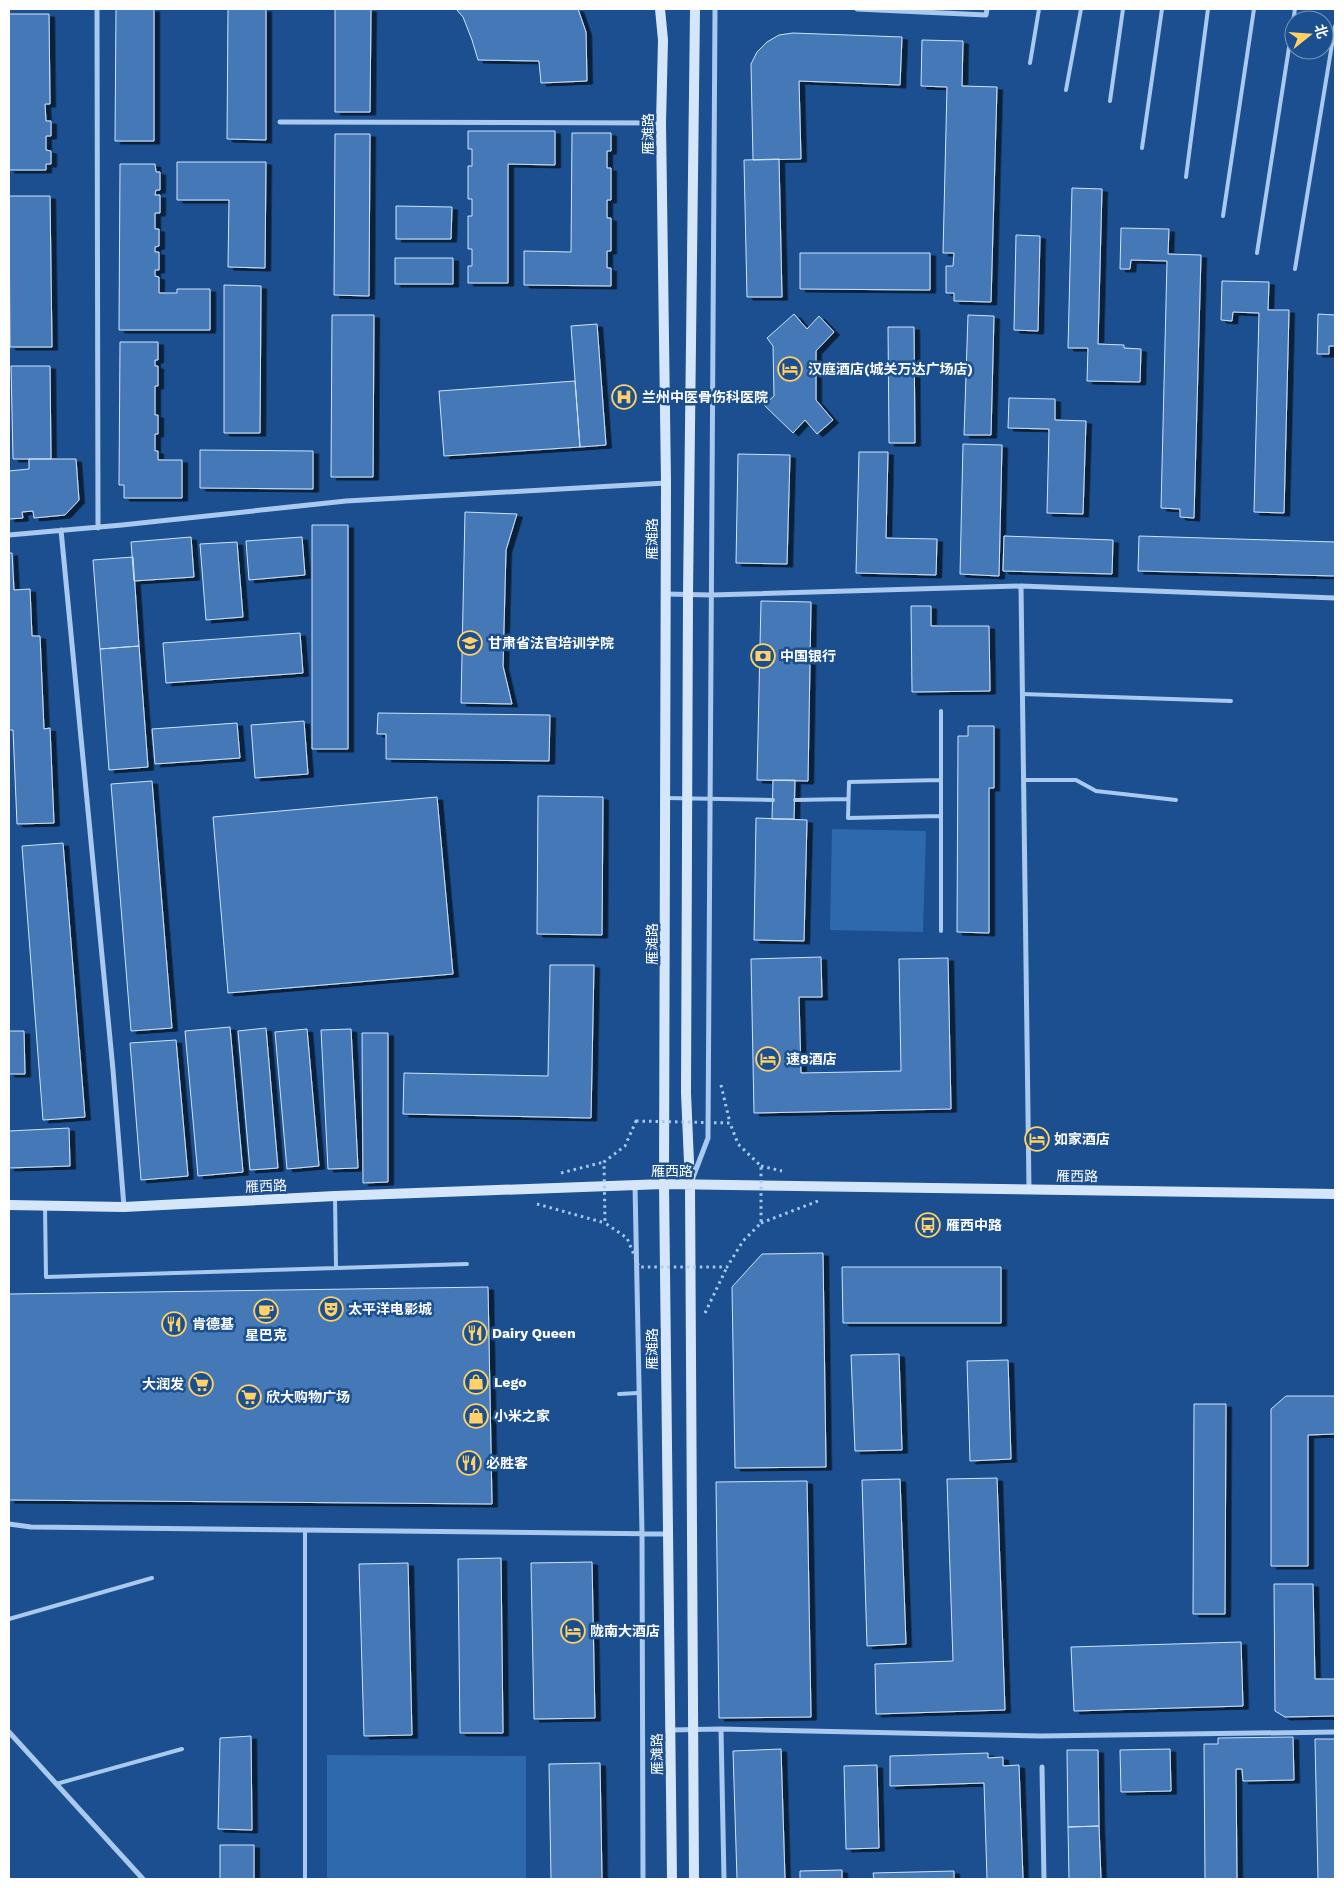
<svg xmlns="http://www.w3.org/2000/svg" width="1344" height="1888" font-family="'Work Sans','Noto Sans SC',sans-serif">
	<defs>
		<filter id="shadow"><feDropShadow dx="5.5" dy="3" stdDeviation="0" flood-color="#0009"/></filter>
	</defs>
	<rect width="100%" height="100%" fill="#1b4f8f"/>
	<path fill="#2e69ad" d="M832 829 926 831 923 932 830 930Z
		M327 1755 526 1756V1879H327Z"/>
	<path fill="#4478b7" stroke="#cfe3fa" filter="url(#shadow)" d="M116 9H154V141H115Z
		M228 9H266V140L227 139Z
		M335 9H371L370 112H335Z
		M456 9H578L586 32 587 81 541 83 539 61 478 60 472 40 463 17Z
		M9 14H49L50 104H45L46 121H51V136H46V150L51 151V164H46V170H9Z
		M793 33 902 37 900 85 799 81 801 159 753 160 751 64 757 52 767 42 779 35Z
		M922 40 963 41 962 86 997 87 991 302 954 301V293H946V266H953L954 253H943L947 87 921 86Z
		M468 131H555V165L508 164V283H468V266H472V249H468V216H472V199H468V166H472V149H468Z
		M572 133H611V151H607V168H611V200H607V218H611V251H607V268H611V286L524 285V251L571 252Z
		M335 134H370L369 296 334 295Z
		M779 159 782 297H747L744 160Z
		M177 162H266L265 268 228 267 229 200H177Z
		M120 164H155L156 172H160V190H156L155 195H160V213H155V229H159V246L155 247V252H159V270H155V276L159 277V293H177V289H210V330H119Z
		M1072 188 1102 189 1098 344 1124 345V348L1141 349 1140 382 1087 381 1088 348H1068Z
		M9 196H50L52 347H10Z
		M396 206 452 207 451 239H396Z
		M1121 228 1169 229 1168 254 1201 255 1194 518 1180 517V509L1161 508 1167 261 1131 260 1130 269H1120Z
		M1016 235 1040 236 1038 331 1014 330Z
		M800 253H930V290L800 289Z
		M395 258H453V284H395Z
		M1222 281 1269 282 1268 310H1289L1284 513 1254 512 1259 313 1233 312 1232 321 1221 320Z
		M224 285 261 286 260 433H224Z
		M794 314 807 329 819 316 834 332 816 351V400L833 420 817 434 805 420 793 433 764 405 774 396 773 346 767 338Z
		M1318 314 1335 315V346H1329V354H1317Z
		M332 315H374L373 477H331Z
		M968 315 994 316 991 435H964Z
		M597 324 606 445 580 447 571 326Z
		M888 327H914L915 443H889Z
		M120 342H158V360H155V366H158V386H155V415H158V434H155V451H158V460H182V498H124V485H119Z
		M11 366H50L51 459H13Z
		M575 381 580 447 444 456 439 391Z
		M1009 398 1055 399V420L1086 421 1083 514 1047 513 1049 429 1008 428Z
		M963 444 1002 445 999 576 960 574Z
		M200 450 313 451V489L200 488Z
		M859 452H888L886 538 937 539 936 575 856 573Z
		M738 454 790 455 787 564 736 563Z
		M29 459H76L79 500 65 515 34 518 33 511 22 512 23 518 9 519V471L29 469Z
		M465 512 517 514 506 550 503 666 512 704 461 703Z
		M312 525H348V749H312Z
		M1004 536 1113 540 1112 574 1003 571Z
		M1139 536 1335 542V576L1138 571Z
		M191 537 194 577 134 581 131 542Z
		M302 537 305 575 249 580 246 541Z
		M237 542 243 617 206 620 200 544Z
		M9 553H12L14 590 30 589 32 636H40L44 729 50 728 54 823 17 824 13 730H9Z
		M133 557 139 646 100 649 93 560Z
		M761 601 811 602 808 781 757 780Z
		M911 606H931V626H989L990 691 912 692Z
		M300 633 303 673 166 683 163 643Z
		M139 646 148 767 109 770 100 649Z
		M378 713 550 715 549 761 386 759V734H377Z
		M304 721 308 774 255 778 251 725Z
		M237 723 240 758 155 764 152 729Z
		M968 726H994V788H989V933L957 932 958 736H968Z
		M773 780H795L794 819H772Z
		M152 781 172 1028 131 1031 111 784Z
		M538 796 603 797 602 935 537 934Z
		M437 797 453 974 228 993 213 817Z
		M756 818 807 820 804 941 754 940Z
		M63 843 85 1117 43 1120 22 846Z
		M821 957 822 997H799L801 1073 901 1071 899 959 948 958 951 1109 754 1113 751 959Z
		M550 965H594L591 1118 403 1114 404 1073 548 1076Z
		M230 1027 243 1172 198 1176 185 1031Z
		M266 1028 278 1168 250 1170 238 1031Z
		M307 1029 319 1166 287 1169 275 1032Z
		M351 1029 358 1168 328 1169 321 1030Z
		M9 1031H24L25 1074H9Z
		M362 1033H388V1182L363 1183Z
		M176 1040 188 1176 141 1180 130 1043Z
		M69 1128 70 1166 9 1168V1131Z
		M823 1253 826 1467 735 1468 732 1287 762 1254Z
		M842 1267H1001V1323H843Z
		M488 1287 492 1504 9 1500V1294Z
		M899 1354 902 1450 855 1451 851 1355Z
		M1008 1360 1011 1459 970 1461 967 1361Z
		M1286 1396H1335V1434L1308 1435V1566H1271V1409Z
		M1194 1404H1226L1225 1614H1193Z
		M997 1478 1005 1710 876 1714 875 1664 953 1661 947 1479Z
		M900 1479 906 1644 867 1646 862 1480Z
		M807 1481 811 1717 719 1718 716 1482Z
		M501 1558 503 1733H460L458 1559Z
		M592 1562 595 1718 534 1719 531 1563Z
		M408 1563 412 1735 364 1736 359 1564Z
		M1274 1584H1313L1315 1679H1335V1716L1285 1717 1275 1711Z
		M1241 1642 1243 1706 1074 1711 1071 1647Z
		M251 1736 252 1830 218 1829 220 1738Z
		M1293 1737 1294 1780 1243 1781 1242 1769H1236L1237 1879H1205L1204 1744H1218V1738Z
		M1315 1739H1335V1879H1318Z
		M781 1749 785 1879H737L733 1751Z
		M1170 1749 1171 1791 1121 1792 1120 1750Z
		M1067 1750H1098L1099 1826 1068 1827Z
		M988 1753V1758L1003 1757V1766L1019 1765 1023 1879H987L984 1783 890 1786V1756Z
		M600 1763 602 1879H551L549 1764Z
		M877 1765 879 1848 846 1849 844 1766Z
		M1099 1826 1101 1879H1069L1068 1827Z
		M220 1845H254V1879H220Z
		M842 1870V1879H800V1871Z
		M954 1871V1879H874L873 1873Z"/>
	<g fill="none" stroke-linecap="round" stroke-linejoin="round">
		<path stroke="#a9c9ee" stroke-width="3" stroke-dasharray="2.5 4" stroke-linecap="butt" d="M721 1085 730 1123
			M761 1166 782 1171
			M561 1173 604 1162
			M537 1204 605 1223
			M761 1223 818 1201
			M705 1313 727 1267"/>
		<path stroke="#a9c9ee" stroke-width="4" d="M1030 63 1039 9
			M1066 90 1081 9
			M1110 101 1123 9
			M1142 148 1162 9
			M1186 177 1208 9
			M1223 216 1254 9
			M1257 253 1295 9
			M1295 269 1335 26
			M1022 694 1231 701
			M941 711V931
			M941 780 849 782 848 818 941 816
			M1024 780H1076L1096 791 1176 800
			M666 798 773 800
			M795 800 848 799
			M335 1196 336 1268
			M45 1206 46 1277 467 1264
			M619 1394 638 1393
			M305 1530V1879
			M9 1619 152 1578
			M56 1784 182 1749"/>
		<path stroke="#a9c9ee" stroke-width="5" d="M97 9 98 528
			M857 9 986 15 987 9
			M280 122 661 123
			M61 530 113 1070 124 1207
			M9 535 122 525 346 501 666 483
			M1021 586 1029 1189
			M666 594 711 595 1021 586 1335 598
			M692 1180 708 1138 715 9
			M635 1185 642 1533 643 1879
			M9 1524 31 1527 667 1534
			M721 1729 724 1879
			M670 1730 721 1729 1041 1736 1335 1732
			M9 1732 143 1879
			M1042 1767 1044 1879"/>
		<path stroke="#d6e6fa" stroke-width="10" d="M660 9 663 40 661 123 666 482 664 1184 672 1879
			M9 1205 124 1207 335 1196 664 1184 1335 1194
			M694 1879 690 1185 686 1093 688 594 695 9"/>
		<path stroke="#a9c9ee" stroke-width="3" stroke-dasharray="2.5 4" stroke-linecap="butt" d="M636 1121 730 1123 738 1144 761 1166V1223L743 1241 727 1267H639L627 1238 605 1223 604 1162 625 1146Z"/>
	</g>
	<defs>
		<g id="hotel-ring" transform="scale(1.25)"><circle r="9.5" fill="#1b4f8f" stroke="#ffd166" stroke-width="1.5"/><path d="M-6-4.5h1.5V1H6V5H4.5V3h-9V5H-6ZM-4 0a1.8 1.8 0 1 1 3.6 0ZM.5 0V-2.5h3Q6-2.5 6 0Z" fill="#ffd166"/></g>
		<g id="hospital-ring" transform="scale(1.25)"><circle r="9.5" fill="#1b4f8f" stroke="#ffd166" stroke-width="1.5"/><path d="M-5-5h3v3.5h4V-5h3V5h-3V1.5h-4V5h-3Z" fill="#ffd166"/></g>
		<g id="university-ring" transform="scale(1.25)"><circle r="9.5" fill="#1b4f8f" stroke="#ffd166" stroke-width="1.5"/><path d="M0-5L7-2L0 1L-7-2ZM-4 1L0 2.5L4 1V4Q0 6-4 4Z" fill="#ffd166"/></g>
		<g id="bank-ring" transform="scale(1.25)"><circle r="9.5" fill="#1b4f8f" stroke="#ffd166" stroke-width="1.5"/><path d="M-6-4H6V4H-6ZM0-2.3a2.3 2.3 0 1 0 0 4.6a2.3 2.3 0 1 0 0-4.6Z" fill="#ffd166"/></g>
		<g id="bus-ring" transform="scale(1.25)"><circle r="9.5" fill="#1b4f8f" stroke="#ffd166" stroke-width="1.5"/><path d="M-5-6H5V4H4V6H2V4H-2V6H-4V4H-5ZM-3.5-4V0h7V-4ZM-3.5 1.2v1.5H-2V1.2ZM2 1.2v1.5H3.5V1.2Z" fill="#ffd166"/></g>
		<g id="theatre-ring" transform="scale(1.25)"><circle r="9.5" fill="#1b4f8f" stroke="#ffd166" stroke-width="1.5"/><path d="M-5-5.5Q0-4 5-5.5V0Q5 5 0 6Q-5 5-5 0ZM-3.3-2.5H-1v1.5H-3.3ZM1-2.5H3.3v1.5H1ZM-2.8 1Q0 5.5 2.8 1Z" fill="#ffd166"/></g>
		<g id="cafe-ring" transform="scale(1.25)"><circle r="9.5" fill="#1b4f8f" stroke="#ffd166" stroke-width="1.5"/><path d="M-5.5-4.5H6V0H3Q3 3.5 0 3.5H-2.5Q-5.5 3.5-5.5 0ZM3-3.2v2h1.7v-2ZM-6 4.5H4V6H-6Z" fill="#ffd166"/></g>
		<g id="restaurant-ring" transform="scale(1.25)"><circle r="9.5" fill="#1b4f8f" stroke="#ffd166" stroke-width="1.5"/><path d="M-5-6h1v4h1v-4h1v4h1v-4h1v5L-1.5 .5V6h-2V.5L-5-1ZM5-6V6H3V1.5H1.5Q1.5-4 5-6Z" fill="#ffd166"/></g>
		<g id="shop-ring" transform="scale(1.25)"><circle r="9.5" fill="#1b4f8f" stroke="#ffd166" stroke-width="1.5"/><path d="M-5-2.5h2.3a2.7 3.5 0 0 1 5.4 0H5L5.5 6h-11ZM-1.5-2.5h3a1.5 2.3 0 0 0-3 0Z" fill="#ffd166"/></g>
		<g id="supermarket-ring" transform="scale(1.25)"><circle r="9.5" fill="#1b4f8f" stroke="#ffd166" stroke-width="1.5"/><path d="M-6-5.5h2.5l.6 2H6L4.5 2H-2.5L-4.4-4H-6ZM-1.5 3.2a1.3 1.3 0 1 0 .1 0ZM3 3.2a1.3 1.3 0 1 0 .1 0Z" fill="#ffd166"/></g>
	</defs>
	<g fill-rule="evenodd">
		<use href="#hotel-ring" x="790" y="369"/>
		<use href="#hospital-ring" x="624" y="397"/>
		<use href="#university-ring" x="470" y="643"/>
		<use href="#bank-ring" x="763" y="656"/>
		<use href="#hotel-ring" x="768" y="1059"/>
		<use href="#hotel-ring" x="1037" y="1139"/>
		<use href="#bus-ring" x="928" y="1225"/>
		<use href="#theatre-ring" x="331" y="1309"/>
		<use href="#cafe-ring" x="266" y="1311"/>
		<use href="#restaurant-ring" x="174" y="1324"/>
		<use href="#restaurant-ring" x="475" y="1333"/>
		<use href="#shop-ring" x="476" y="1382"/>
		<use href="#supermarket-ring" x="201" y="1384"/>
		<use href="#supermarket-ring" x="249" y="1397"/>
		<use href="#shop-ring" x="476" y="1416"/>
		<use href="#restaurant-ring" x="469" y="1463"/>
		<use href="#hotel-ring" x="573" y="1631"/>
	</g>
	<g text-anchor="middle" stroke-width="5" stroke-linejoin="round" paint-order="stroke">
		<g font-size="14" fill="#fff" stroke="#1b4f8f">
			<text transform="translate(648 134) rotate(-90)" y="5">雁滩路</text>
			<text transform="translate(652 539) rotate(-90)" y="5">雁滩路</text>
			<text transform="translate(652 944) rotate(-90)" y="5">雁滩路</text>
			<text x="672" y="1176">雁西路</text>
			<text transform="translate(1077 1176) rotate(1)" y="5">雁西路</text>
			<text transform="translate(266 1186) rotate(-3)" y="5">雁西路</text>
			<text transform="translate(652 1349) rotate(-90)" y="5">雁滩路</text>
			<text transform="translate(657 1754) rotate(-91)" y="5">雁滩路</text>
		</g>
		<g font-size="14" font-weight="bold" fill="#fff" stroke="#1b4f8f" text-anchor="start">
			<text x="808" y="374">汉庭酒店(城关万达广场店)</text>
			<text x="642" y="402">兰州中医骨伤科医院</text>
			<text x="488" y="648">甘肃省法官培训学院</text>
			<text x="780" y="661">中国银行</text>
			<text x="786" y="1064">速8酒店</text>
			<text x="1054" y="1144">如家酒店</text>
			<text x="946" y="1230">雁西中路</text>
			<text x="348" y="1314">太平洋电影城</text>
			<text x="192" y="1329">肯德基</text>
			<text x="492" y="1338">Dairy Queen</text>
			<text x="266" y="1340" text-anchor="middle">星巴克</text>
			<text x="494" y="1387">Lego</text>
			<text x="184" y="1389" text-anchor="end">大润发</text>
			<text x="266" y="1402">欣大购物广场</text>
			<text x="494" y="1421">小米之家</text>
			<text x="486" y="1468">必胜客</text>
			<text x="590" y="1636">陇南大酒店</text>
		</g>
	</g>
	<rect width="1344" height="1888" fill="none" stroke="#ffffff" stroke-width="20"/>
	<g transform="translate(1309 35) rotate(73)"><circle r="24" fill="#1b4f8f" stroke="#7695bc"/>
	<path d="M0-4L9 19L0 12L-9 19Z" fill="#ffd166"/>
	<text y="-8" font-size="14" font-weight="bold" text-anchor="middle" fill="#ffffff">北</text>
	</g>
</svg>
